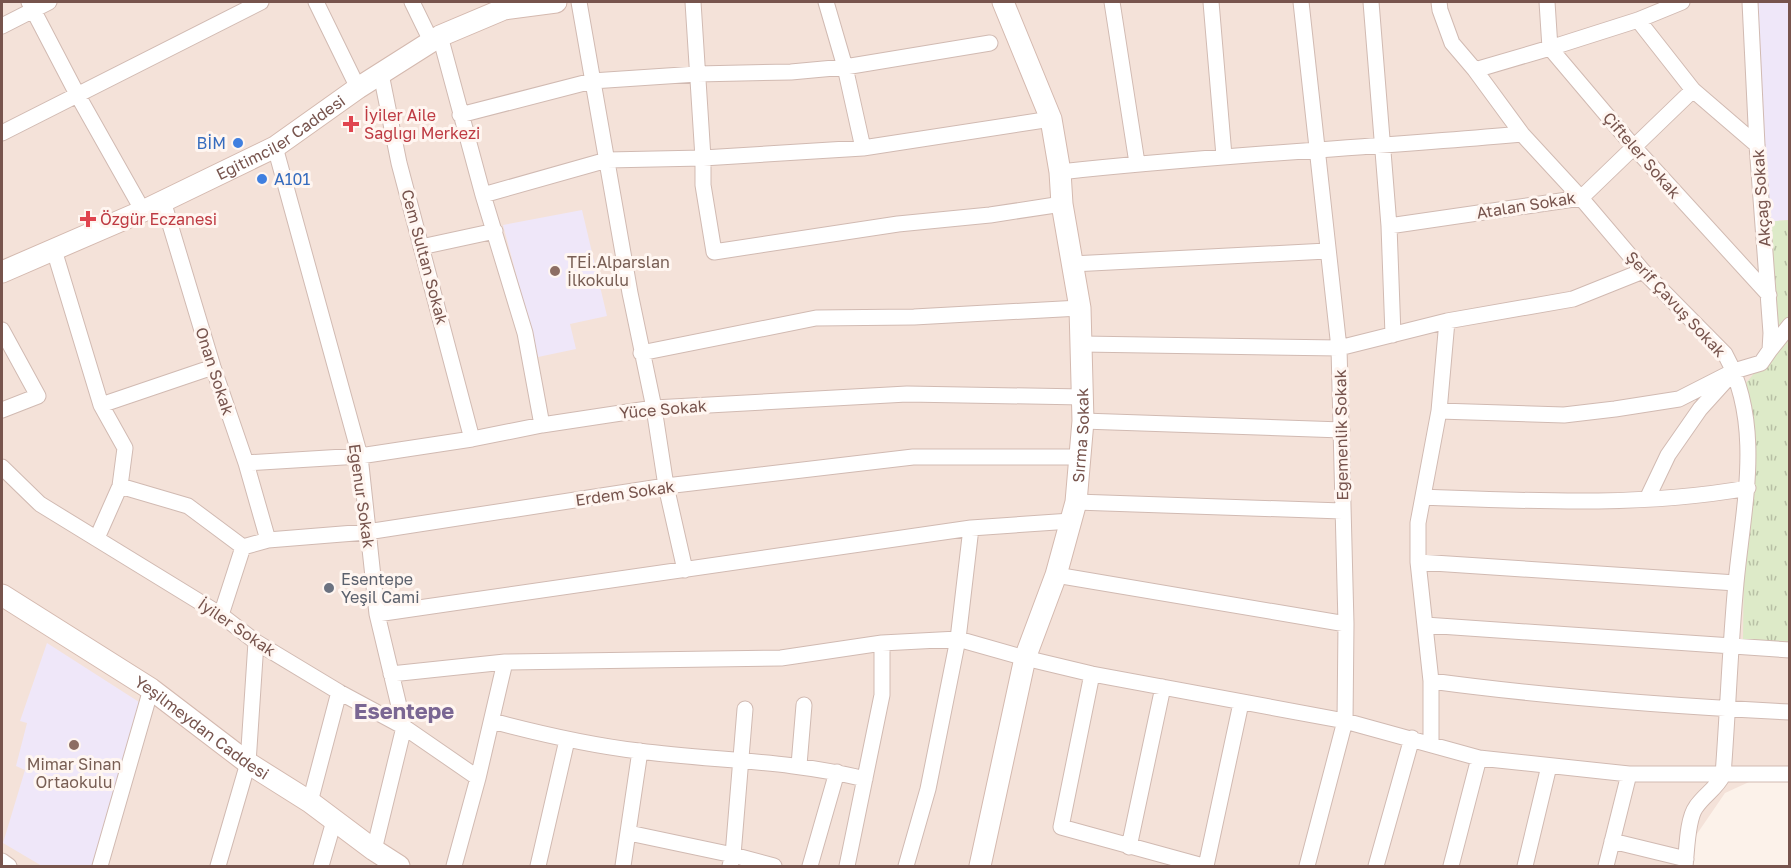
<svg xmlns="http://www.w3.org/2000/svg" width="1791" height="868" font-family="'Golos Text',sans-serif">
	<defs>
		<pattern id="park-tufts" width="24" height="20" patternUnits="userSpaceOnUse" patternTransform="scale(1.5)"><rect width="24" height="20" fill="#ddeac8"/><path d="M3 7l-1-3M5 7V3M7 7l1-3M15 17l-1-3M17 17v-4M19 17l1-3" fill="none" stroke="#b8c0a5"/></pattern>
	</defs>
	<rect width="100%" height="100%" fill="#fcf2ea"/>
	<path fill="#f4e2d9" d="M2 2H1789V779L1760 777 1725 793 1675 866H2Z"/>
	<path fill="#efe7f9" d="M1750 2H1789V220L1763 222Z
		M582 210 607 316 570 324 576 349 538 357 503 225Z
		M47 643 139 702 94 866H42L3 843 25 770 16 766 27 723 20 721Z"/>
	<path fill="url(#park-tufts)" d="M1789 220V325L1770 350 1763 222Z
		M1789 332V646L1743 640 1746 383Z"/>
	<g fill="none" stroke-linecap="round" stroke-linejoin="round">
		<g stroke="#d1bab2" stroke-width="17">
			<path id="street" d="M29 2 77 94 143 211
				M316 2 358 88
				M412 2 431 41
				M579 2 630 293 654 408 666 486 685 570
				M693 2 703 158V185L714 252 898 224 990 215 1062 204
				M826 2 845 67 863 148
				M1112 2 1137 163
				M1211 2 1224 156
				M1301 2 1339 348 1346 624 1345 721 1307 866
				M1371 2 1389 226 1393 335
				M1439 2 1440 10 1452 43 1475 70 1522 134 1581 198 1643 271 1725 354C1764 425 1743 507 1736 583 1730 647 1728 711 1723 775 1717 788 1704 795 1696 807 1687 819 1687 851 1685 866
				M1547 2 1550 48 1633 146 1769 295
				M1638 20 1693 90 1757 145
				M2 26 49 2
				M440 36 483 195 525 333 542 425
				M1475 70 1550 48 1638 20 1682 2
				M381 74 399 163 472 439
				M460 115 592 81 697 74 791 72 845 67 990 43
				M2 133 261 2
				M275 147 360 456 377 614 404 727 374 850
				M1060 172C1214 155 1368 148 1522 134
				M483 195 607 160 703 158 863 148 1051 119
				M163 201 213 367 246 463 268 540
				M1389 226 1581 198 1693 90
				M421 247 495 231
				M54 250 101 405 125 448 120 486 97 538
				M1072 264 1327 251
				M2 330 38 396 2 410
				M1082 344 1339 348 1447 321 1573 299 1643 271
				M1770 350 1790 325
				M641 353 816 318 914 317 1080 308
				M101 405 213 367
				M1439 411 1564 415 1615 409 1679 399 1734 371 1761 363 1770 350 1771 333 1757 145 1750 2
				M1083 421 1342 430
				M246 463 360 456 472 439 542 425 654 408 907 394 1083 397
				M2 467 40 504 221 615 256 642 339 692 404 727 478 778
				M120 486 188 506 243 547
				M1423 497C1532 501 1641 507 1748 488
				M1647 499 1668 455 1700 409 1728 378
				M1076 502 1342 511
				M1418 562 1736 583
				M1056 575 1346 624
				M377 614 971 528 1071 521
				M221 615 243 547 268 540 367 532 666 486 913 457H1081
				M1425 625 1790 650
				M391 674 505 662 781 658 882 643 958 639 1025 658 1092 674 1345 721 1479 758 1629 774H1790
				M1092 674 1061 827 1203 866
				M1431 681C1549 697 1670 706 1790 712
				M492 721C541 734 589 745 639 751 716 761 789 760 865 779
				M1431 743V681L1418 562V523L1439 411 1447 321
				M799 765 804 705
				M310 802 339 692
				M629 833 733 855 774 866
				M1612 841 1686 859
				M1129 847 1163 687
				M2 861 9 866
				M100 866 151 689
				M218 866 248 763 256 642
				M321 866 334 821
				M454 866 478 778 505 662
				M538 866 567 740
				M623 866 640 751
				M730 866 733 855 745 709
				M810 866 837 772
				M847 866 882 695V643
				M906 866 928 789 958 639 971 528
				M1206 866 1241 703
				M1376 866 1412 738
				M1451 866 1479 758
				M1525 866 1549 766
				M1606 866 1629 774"/>
		</g>
		<g stroke="#d4b9af" stroke-width="23">
			<g id="secondary">
				<path id="s1" d="M2 272 143 211 275 147 358 88 440 36 504 9 556 2"/>
				<path id="s2" d="M2 595 151 689 248 763 310 802 374 850 399 866"/>
				<path id="s3" d="M980 866 1025 658 1056 575 1076 502 1083 421 1080 308 1062 204 1060 172 1051 119 1003 2"/>
			</g>
		</g>
		<use href="#street" stroke="#fff" stroke-width="15"/>
		<use href="#secondary" stroke="#fff" stroke-width="21"/>
	</g>
	<g fill="#e0444e" stroke="#fff6f1" stroke-width="2">
		<path d="M348 115h6v6h6v6h-6v6h-6v-6h-6v-6h6z"/>
		<path d="M85 210h6v6h6v6h-6v6h-6v-6h-6v-6h6z"/>
	</g>
	<g fill="#3f7fe0" stroke="#fff6f1" stroke-width="2">
		<circle cx="238" cy="143" r="6"/>
		<circle cx="262" cy="179" r="6"/>
	</g>
	<g fill="#8d6e63" stroke="#fff6f1" stroke-width="2">
		<circle cx="555" cy="271" r="6"/>
		<circle cx="74" cy="745" r="6"/>
	</g>
	<circle fill="#6b7280" stroke="#fff6f1" stroke-width="2" cx="329" cy="588" r="6"/>
	<g text-anchor="middle" stroke-width="6" stroke-linejoin="round" paint-order="stroke">
		<g font-size="16" fill="#be3a42" stroke="#fff6f1" text-anchor="start">
			<text x="364" y="121">İyiler Aile<tspan x="364" dy="18">Sağlığı Merkezi</tspan></text>
			<text x="100" y="225">Özgür Eczanesi</text>
		</g>
		<g font-size="16" fill="#77544d" stroke="#fff6f1">
			<text dy="6" stroke="none"><textPath href="#s1" startOffset="310">Eğitimciler Caddesi</textPath></text>
			<text transform="translate(1642 155) rotate(49)" y="6">Çifteler Sokak</text>
			<text transform="translate(1761 198) rotate(-94)" y="6">Akçağ Sokak</text>
			<text transform="translate(1526 205) rotate(-9)" y="6">Atalan Sokak</text>
			<text transform="translate(425 257) rotate(75)" y="6">Cem Sultan Sokak</text>
			<text transform="translate(1676 304) rotate(47)" y="6">Şerif Çavuş Sokak</text>
			<text transform="translate(215 371) rotate(72)" y="6">Onan Sokak</text>
			<text transform="translate(663 409) rotate(-5)" y="6">Yüce Sokak</text>
			<text dy="6" stroke="none"><textPath href="#s3" startOffset="444">Sırma Sokak</textPath></text>
			<text transform="translate(1341 435) rotate(-91)" y="6">Egemenlik Sokak</text>
			<text transform="translate(625 493) rotate(-8)" y="6">Erdem Sokak</text>
			<text transform="translate(362 496) rotate(82)" y="6">Egenur Sokak</text>
			<text transform="translate(237 627) rotate(34)" y="6">İyiler Sokak</text>
			<text dy="6" stroke="none"><textPath href="#s2" startOffset="240">Yeşilmeydan Caddesi</textPath></text>
		</g>
		<g font-size="16" fill="#366cbe" stroke="#fff6f1" text-anchor="end">
			<text x="226" y="149">BİM</text>
			<text x="274" y="185" text-anchor="start">A101</text>
		</g>
		<g font-size="16" fill="#785e54" stroke="#fff6f1" text-anchor="start">
			<text x="567" y="268">TEİ.Alparslan<tspan x="567" dy="18">İlkokulu</tspan></text>
			<text x="74" y="770" text-anchor="middle">Mimar Sinan<tspan x="74" dy="18">Ortaokulu</tspan></text>
		</g>
		<g font-size="16" fill="#5b616d" stroke="#fff6f1" text-anchor="start">
			<text x="341" y="585">Esentepe<tspan x="341" dy="18">Yeşil Cami</tspan></text>
		</g>
		<g font-size="22" font-weight="bold" fill="#7a6693" stroke="#fff6f1">
			<text x="404" y="719">Esentepe</text>
		</g>
	</g>
	<rect width="1791" height="868" fill="none" stroke="#77544d" stroke-width="6"/>
</svg>
